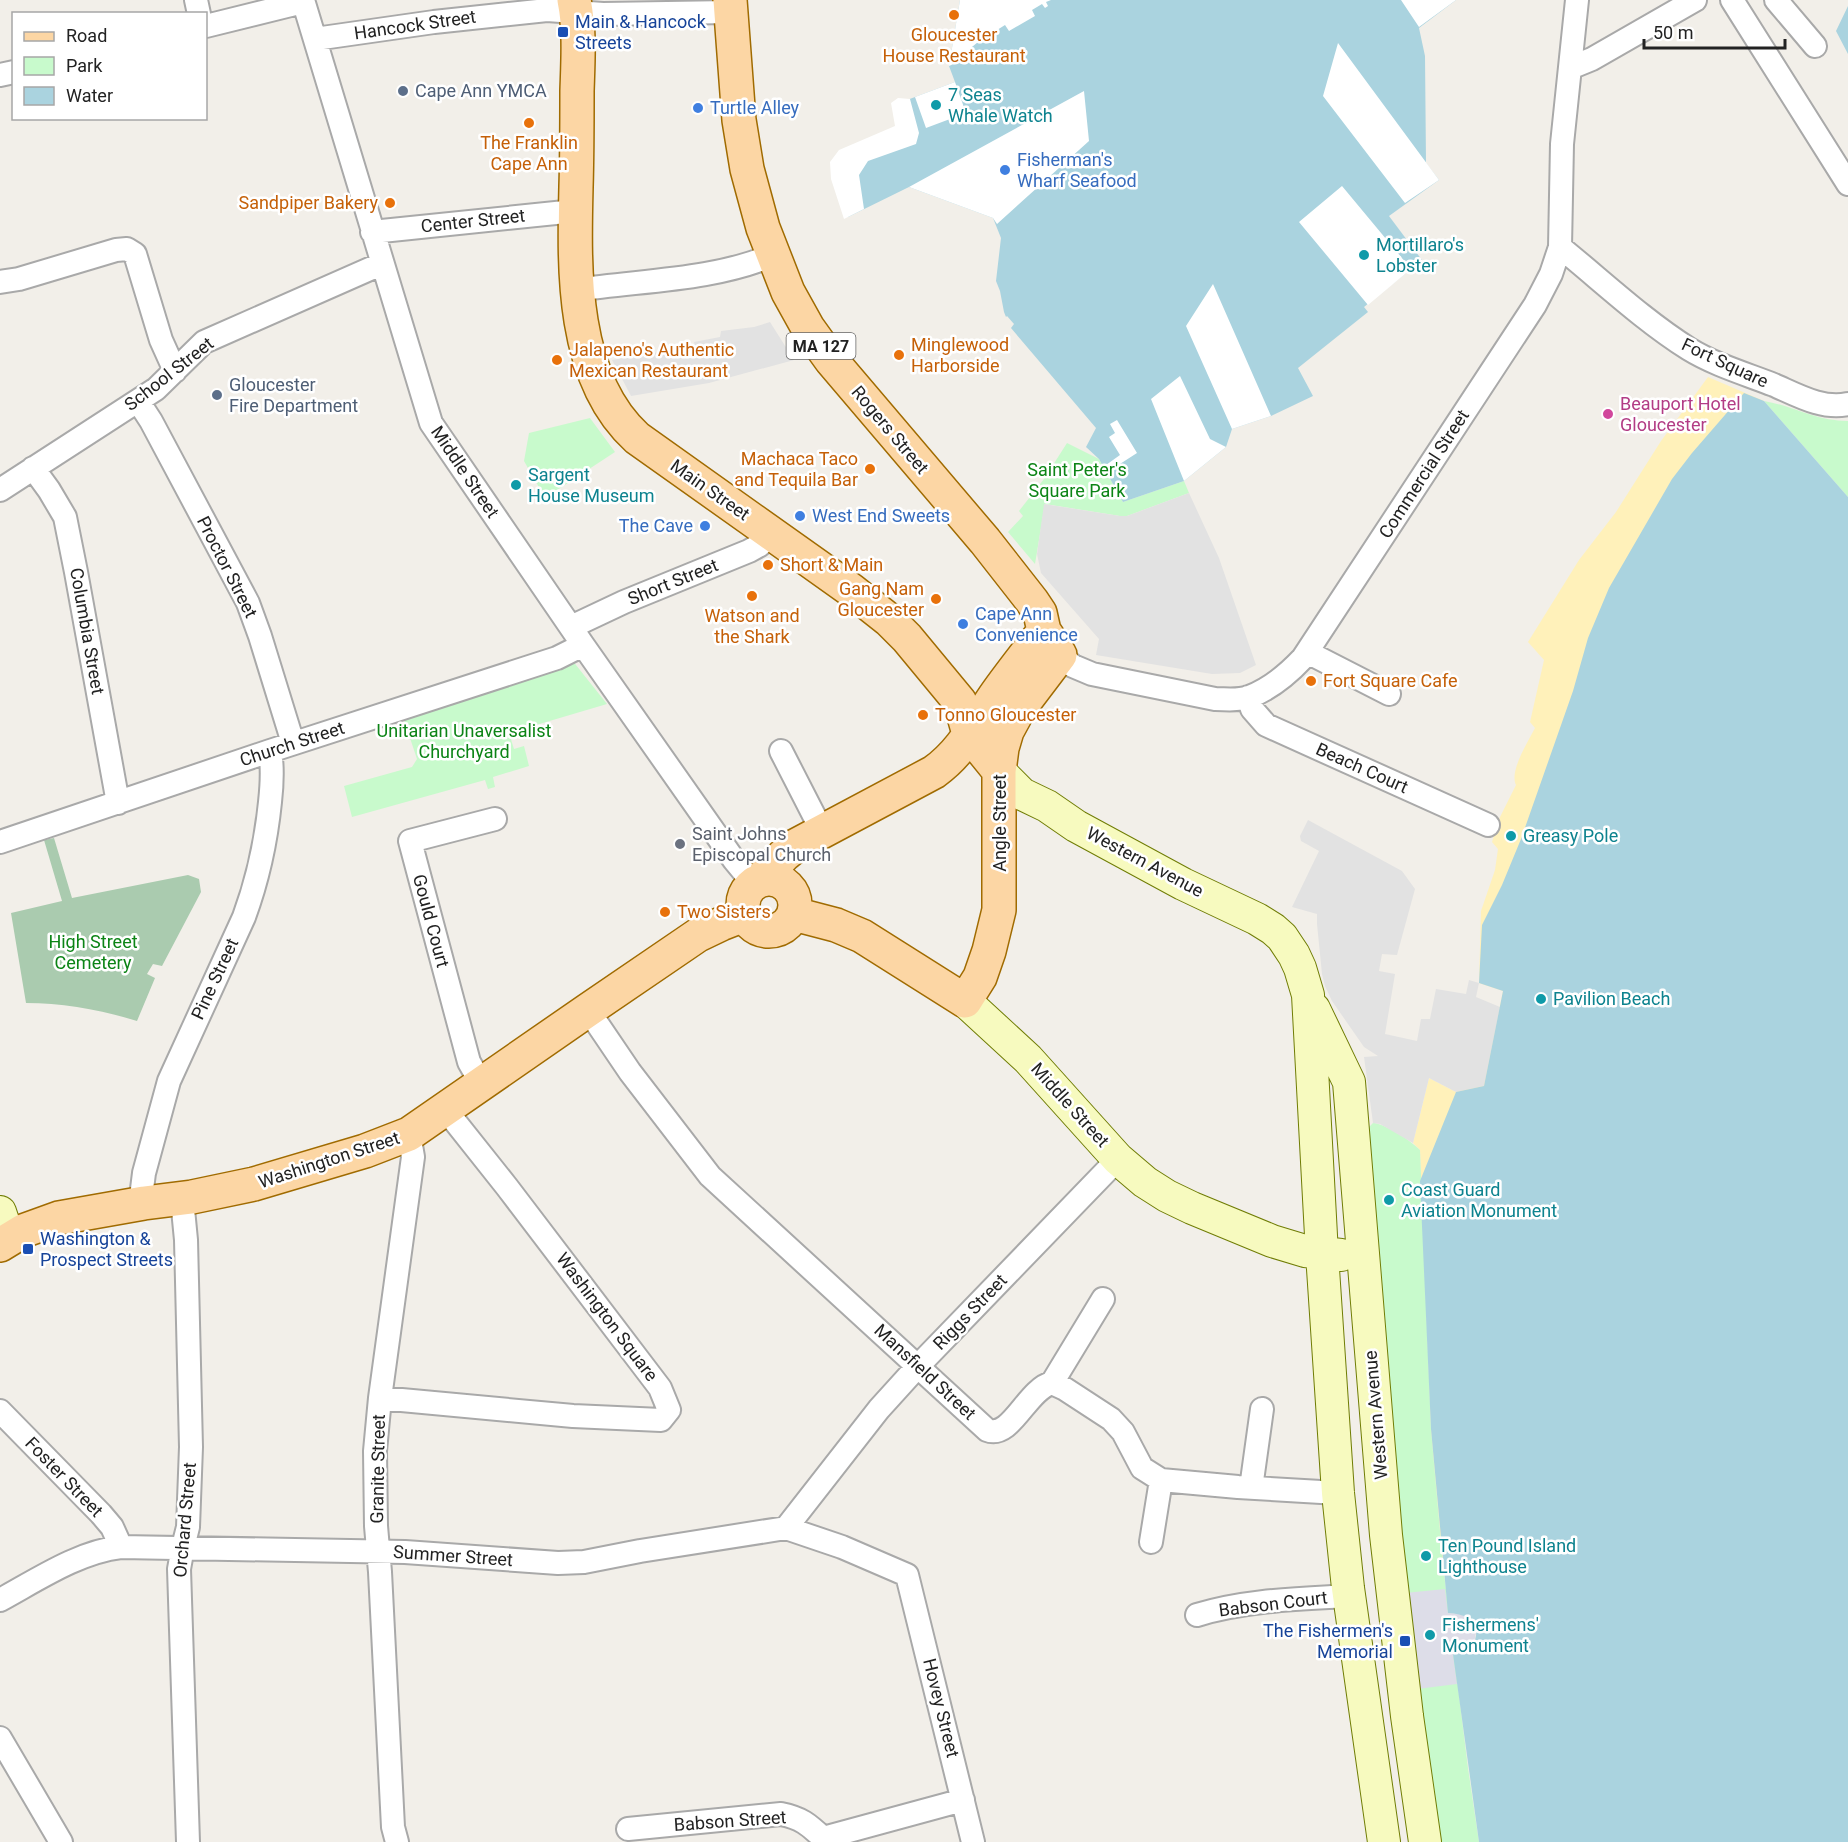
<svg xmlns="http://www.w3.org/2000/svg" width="1848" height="1842" font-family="Roboto,sans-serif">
	<rect width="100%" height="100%" fill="#f2efe9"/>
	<path fill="#fff1ba" d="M1708 377 1764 401 1443 1565 1431 1429 1420 1150 1413 1143 1429 1078 1456 1092 1488 1064 1503 991 1479 983 1481 911 1495 870 1498 849 1492 842 1500 817 1516 785C1509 771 1528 742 1535 728L1530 722 1544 660 1528 642 1579 560 1616 512 1661 441Z"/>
	<path fill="#aacbaf" d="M54 838 72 898 188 875 199 879 201 892 162 966 153 964 147 974 155 978 137 1021C102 1010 63 1003 26 1003L11 913 62 901 44 840Z"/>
	<path fill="#c8facc" d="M1764 401C1794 406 1815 421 1848 421V497Z
		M590 418 615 452 545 498 524 461 529 433Z
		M1067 443 1099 459 1123 502 1184 481 1189 493 1127 516H1120L1045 504 1035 564 1008 532 1023 516 1019 511 1044 479Z
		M572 660 607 704 509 733 514 749 524 746 529 766 493 777 495 787 488 789 485 780 352 817 344 786 412 767 417 759 403 717Z
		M1373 1123C1386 1124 1410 1140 1420 1150L1431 1429 1443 1565 1468 1768 1479 1842H1438L1405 1593 1368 1128Z"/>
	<path fill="#e2e2e2" d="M770 322 794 360 709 383 631 396 612 360 695 346 694 342 720 337 721 331 754 327Z
		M1189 493 1219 558 1256 665 1240 673 1212 674 1096 655 1099 639 1041 573 1037 554 1044 504 1120 516H1127Z
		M1308 820 1402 871 1415 889 1397 955 1382 954 1379 971 1395 974 1385 1034 1417 1041 1421 1019H1430L1436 989 1466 994 1469 980 1479 983 1476 997 1500 1007 1484 1086 1456 1092 1429 1078 1413 1143 1380 1124 1373 1123 1364 1057 1378 1056 1364 1047 1332 1001 1325 986 1322 974 1317 924V914L1292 907 1319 851 1301 841 1300 836Z"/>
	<path fill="#dddde8" d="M1445 1589 1448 1613 1464 1614 1474 1624 1476 1632 1474 1643 1467 1650 1453 1654 1457 1684 1417 1689 1405 1593Z"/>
	<path fill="#aad3df" d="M960 0H1456L1419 28 1425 56 1426 163 1439 180 1389 216 1422 260 1364 307 1368 312 1298 368 1313 396 1271 416 1232 429 1226 447 1184 481 1123 502 1099 459 1086 447 1096 428 1011 328 1014 324 1007 316 1006 317 1004 312 1000 291 996 281 1001 238 993 218 909 187 848 217 842 158 902 133 899 103 955 82 949 66Z
		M1848 6V54L1836 31Z
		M1744 393 1764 401 1848 497V1842H1479L1453 1654 1460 1653 1472 1647C1484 1624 1469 1614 1448 1613L1431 1429 1420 1181 1456 1092 1484 1086 1503 991 1479 983 1482 925 1502 885 1521 839 1573 691 1588 638 1609 588 1672 479 1692 453Z"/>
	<path fill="#fff" d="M960 0H1051L1046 2 1048 6 1045 8 1042 4 1032 10 1035 16 1009 31 1005 25 978 42 961 56 960 61 949 66Z
		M1401 0H1456L1419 27Z
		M1338 43 1439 180 1405 203 1323 96Z
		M955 82 966 113 926 128 915 97Z
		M1084 91 1089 141 997 224 993 218 909 187Z
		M898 98 910 99 919 133 916 144 868 161 859 175 864 209 844 219 831 179 830 162 839 150 895 126 891 103Z
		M1342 186 1411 269 1368 305 1299 222Z
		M1213 284 1271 416 1232 429 1186 326Z
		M1180 376 1210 439 1226 447 1184 481 1151 399Z
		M1117 420 1137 453 1109 471 1106 465 1120 455 1109 437 1115 433 1110 424Z"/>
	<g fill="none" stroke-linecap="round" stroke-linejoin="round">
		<g stroke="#a9a9a9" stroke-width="26">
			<path id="street" d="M196 0 199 14
				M303 0 431 423 583 645 734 860 753 883
				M1732 0 1848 184
				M1776 0 1815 46
				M206 26 303 2
				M315 39 434 22 547 10 603 14 731 12
				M1570 68 1592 59 1695 0
				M0 75 14 72
				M372 232 575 211
				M1560 247C1602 281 1643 320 1689 349 1715 365 1746 374 1774 385 1797 395 1823 410 1848 404
				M0 282 19 279 116 250 127 249 135 254 161 340 175 371
				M577 290C642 280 711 281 773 255
				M138 401 151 421 248 603 260 636 293 743
				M33 468 49 490 65 517 76 572 118 803
				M0 490 156 389 204 342 381 264
				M571 627 624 602 749 551 760 545 772 534
				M1307 652 1389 694
				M1060 655 1073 666 1092 674 1215 699C1226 699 1238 701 1249 697 1270 689 1288 674 1303 658L1535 305 1551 274 1560 247 1562 144 1577 0
				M1248 697 1252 709 1266 725 1488 825
				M781 751 822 831
				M0 842 270 751 557 658 583 645
				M588 1010 630 1072 710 1176 987 1430C1011 1440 1027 1389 1052 1383L1065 1389 1111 1419 1123 1432 1142 1468 1161 1480 1238 1487 1338 1493
				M481 1083 469 1062 410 841 495 819
				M182 1199 186 1240 191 1447 188 1527 183 1547 179 1569 188 1842
				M144 1203 142 1189 144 1173 169 1081 244 917C258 879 266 842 270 802 272 784 273 768 270 751
				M1052 1383 1103 1299
				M380 1398 573 1416 661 1420 669 1410 660 1388 507 1187 445 1109
				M0 1411 101 1514 112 1527 121 1547
				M1251 1488 1262 1409
				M786 1528 879 1409 918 1366 1118 1159
				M1151 1542 1161 1480
				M0 1600C37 1580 78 1552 121 1547L405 1552 558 1563 584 1562 640 1551 786 1528 842 1547 907 1575 973 1842
				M1197 1615C1245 1600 1299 1599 1349 1596
				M0 1738 61 1842
				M628 1829 781 1814C801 1818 808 1824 823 1838L963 1800
				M397 1842 393 1827 380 1572 376 1526 375 1451 380 1398 413 1157 409 1134"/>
		</g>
		<g stroke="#707d05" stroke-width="34">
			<path id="secondary" d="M999 771 1022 794 1047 806 1076 826 1183 884 1257 919 1273 929 1282 937 1294 955 1300 968 1308 995 1322 1254 1338 1493 1348 1588 1384 1842
				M965 1001 1028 1059 1118 1159 1145 1182 1167 1196 1192 1208 1272 1241 1305 1251 1341 1255
				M1314 1009 1349 1082 1386 1535 1407 1716 1425 1842
				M0 1212 9 1239"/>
		</g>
		<g stroke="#a06b00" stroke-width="36">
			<path id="primary" d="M574 0C580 30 578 60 577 91 577 123 577 155 576 187 574 269 571 378 637 438L851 590 889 620 907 638 960 702 969 734 999 771
				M730 0 739 120 747 169 763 228 788 292 808 328 831 360 985 541 1032 601 1040 613 1044 631 1060 655 1019 709 1007 731 1002 748 999 771V910L989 951 980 977 965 1001 862 936 836 925 794 914
				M743 905a26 26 0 1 1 52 0a26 26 0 1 1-52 0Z
				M761 879 784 855 795 846 934 772C962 752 975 725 994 697 1010 674 1027 653 1044 631
				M0 1245 23 1231 59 1218 144 1203 192 1197 254 1184 365 1151 409 1134 588 1010 698 935 721 924 744 915"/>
		</g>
		<use href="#street" stroke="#fff" stroke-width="22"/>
		<use href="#secondary" stroke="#f7fabf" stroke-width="32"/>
		<use href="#primary" stroke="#fcd6a4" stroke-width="33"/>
	</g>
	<g fill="#e8710a" stroke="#fff" stroke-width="2">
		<circle cx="954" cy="15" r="6"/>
		<circle cx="529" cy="123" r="6"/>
		<circle cx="390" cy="203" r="6"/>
		<circle cx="899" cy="355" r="6"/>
		<circle cx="557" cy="360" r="6"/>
		<circle cx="870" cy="469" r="6"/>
		<circle cx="768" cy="565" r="6"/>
		<circle cx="752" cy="596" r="6"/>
		<circle cx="936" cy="599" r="6"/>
		<circle cx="1311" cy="681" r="6"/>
		<circle cx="923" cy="715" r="6"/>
		<circle cx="665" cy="912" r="6"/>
	</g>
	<g fill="#1a4fb4" stroke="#fff" stroke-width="2">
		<rect x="557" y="26" width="12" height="12" rx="3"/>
		<rect x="22" y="1243" width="12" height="12" rx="3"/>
		<rect x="1399" y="1635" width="12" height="12" rx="3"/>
	</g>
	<g fill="#5c6f8a" stroke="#fff" stroke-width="2">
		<circle cx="403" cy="91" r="6"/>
		<circle cx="217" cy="395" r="6"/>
	</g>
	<g fill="#0f9aa8" stroke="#fff" stroke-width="2">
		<circle cx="936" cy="105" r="6"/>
		<circle cx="1364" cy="255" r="6"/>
		<circle cx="516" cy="485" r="6"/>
		<circle cx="1511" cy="836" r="6"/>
		<circle cx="1541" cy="999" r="6"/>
		<circle cx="1389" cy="1200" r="6"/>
		<circle cx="1426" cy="1556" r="6"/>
		<circle cx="1430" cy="1635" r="6"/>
	</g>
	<g fill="#3f7fe0" stroke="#fff" stroke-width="2">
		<circle cx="698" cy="108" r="6"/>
		<circle cx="1005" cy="170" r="6"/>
		<circle cx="800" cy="516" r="6"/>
		<circle cx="705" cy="526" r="6"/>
		<circle cx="963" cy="624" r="6"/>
	</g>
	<circle fill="#d1479c" stroke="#fff" stroke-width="2" cx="1608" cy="414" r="6"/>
	<circle fill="#6b7280" stroke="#fff" stroke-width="2" cx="680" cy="844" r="6"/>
	<g text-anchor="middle" stroke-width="5" stroke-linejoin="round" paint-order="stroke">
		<rect fill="#fff" stroke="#646464" stroke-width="1.5" x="786.5" y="333" width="69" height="26" rx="4.5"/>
		<g font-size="16" font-weight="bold" fill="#222">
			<text x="821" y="352">MA 127</text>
		</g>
		<g font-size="18" fill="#164399" stroke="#fff" text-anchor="start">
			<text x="575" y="28">Main &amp; Hancock<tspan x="575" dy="21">Streets</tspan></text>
			<text x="40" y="1245">Washington &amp;<tspan x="40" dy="21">Prospect Streets</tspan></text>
			<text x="1393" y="1637" text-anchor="end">The Fishermen's<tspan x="1393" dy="21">Memorial</tspan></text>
		</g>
		<g font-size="18" fill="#222" stroke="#fff">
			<text transform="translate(415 25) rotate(-8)" y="6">Hancock Street</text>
			<text transform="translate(473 221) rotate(-6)" y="6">Center Street</text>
			<text transform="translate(1725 363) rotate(25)" y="6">Fort Square</text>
			<text transform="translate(169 374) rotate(-38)" y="6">School Street</text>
			<text transform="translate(890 430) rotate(50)" y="6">Rogers Street</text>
			<text transform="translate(465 472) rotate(56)" y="6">Middle Street</text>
			<text transform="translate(1424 474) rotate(-57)" y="6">Commercial Street</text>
			<text transform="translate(710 490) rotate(35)" y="6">Main Street</text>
			<text transform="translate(227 567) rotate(63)" y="6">Proctor Street</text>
			<text transform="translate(673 582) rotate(-22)" y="6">Short Street</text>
			<text transform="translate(87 631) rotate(80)" y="6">Columbia Street</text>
			<text transform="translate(292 744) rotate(-18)" y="6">Church Street</text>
			<text transform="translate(1362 768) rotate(24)" y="6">Beach Court</text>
			<text transform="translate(1000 823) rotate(-90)" y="6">Angle Street</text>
			<text transform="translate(1145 862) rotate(28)" y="6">Western Avenue</text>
			<text transform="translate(431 921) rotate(75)" y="6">Gould Court</text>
			<text transform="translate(215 979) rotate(-65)" y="6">Pine Street</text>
			<text transform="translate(1070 1105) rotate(48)" y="6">Middle Street</text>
			<text transform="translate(329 1160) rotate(-18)" y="6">Washington Street</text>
			<text transform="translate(970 1312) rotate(-46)" y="6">Riggs Street</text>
			<text transform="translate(607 1317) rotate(53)" y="6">Washington Square</text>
			<text transform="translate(925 1372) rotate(43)" y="6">Mansfield Street</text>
			<text transform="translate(1376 1415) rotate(-95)" y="6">Western Avenue</text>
			<text transform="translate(378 1469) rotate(-89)" y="6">Granite Street</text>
			<text transform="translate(64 1477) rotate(46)" y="6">Foster Street</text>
			<text transform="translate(185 1520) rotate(-85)" y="6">Orchard Street</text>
			<text transform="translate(453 1556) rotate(4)" y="6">Summer Street</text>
			<text transform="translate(1273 1604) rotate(-7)" y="6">Babson Court</text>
			<text transform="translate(941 1708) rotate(76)" y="6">Hovey Street</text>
			<text transform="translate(730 1821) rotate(-4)" y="6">Babson Street</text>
		</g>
		<g font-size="18" fill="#c56008" stroke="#fff" text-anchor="start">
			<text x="954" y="41" text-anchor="middle">Gloucester<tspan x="954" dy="21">House Restaurant</tspan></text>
			<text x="529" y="149" text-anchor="middle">The Franklin<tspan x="529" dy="21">Cape Ann</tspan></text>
			<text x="378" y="209" text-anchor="end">Sandpiper Bakery</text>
			<text x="911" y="351">Minglewood<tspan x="911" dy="21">Harborside</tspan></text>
			<text x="569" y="356">Jalapeno's Authentic<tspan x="569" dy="21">Mexican Restaurant</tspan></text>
			<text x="858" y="465" text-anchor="end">Machaca Taco<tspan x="858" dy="21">and Tequila Bar</tspan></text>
			<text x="780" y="571">Short &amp; Main</text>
			<text x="924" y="595" text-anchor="end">Gang Nam<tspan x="924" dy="21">Gloucester</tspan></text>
			<text x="752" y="622" text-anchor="middle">Watson and<tspan x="752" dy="21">the Shark</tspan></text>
			<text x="1323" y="687">Fort Square Cafe</text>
			<text x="935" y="721">Tonno Gloucester</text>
			<text x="677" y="918">Two Sisters</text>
		</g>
		<g font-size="18" fill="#4e5e75" stroke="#fff" text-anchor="start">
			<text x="415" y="97">Cape Ann YMCA</text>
			<text x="229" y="391">Gloucester<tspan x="229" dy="21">Fire Department</tspan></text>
		</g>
		<g font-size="18" fill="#0d838f" stroke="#fff" text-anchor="start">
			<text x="948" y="101">7 Seas<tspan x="948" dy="21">Whale Watch</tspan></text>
			<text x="1376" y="251">Mortillaro's<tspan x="1376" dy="21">Lobster</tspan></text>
			<text x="528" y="481">Sargent<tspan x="528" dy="21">House Museum</tspan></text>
			<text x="1523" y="842">Greasy Pole</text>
			<text x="1553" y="1005">Pavilion Beach</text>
			<text x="1401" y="1196">Coast Guard<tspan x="1401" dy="21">Aviation Monument</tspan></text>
			<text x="1438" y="1552">Ten Pound Island<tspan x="1438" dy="21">Lighthouse</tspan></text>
			<text x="1442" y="1631">Fishermens'<tspan x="1442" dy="21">Monument</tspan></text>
		</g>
		<g font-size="18" fill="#366cbe" stroke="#fff" text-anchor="start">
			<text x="710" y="114">Turtle Alley</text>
			<text x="1017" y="166">Fisherman's<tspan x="1017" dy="21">Wharf Seafood</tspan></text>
			<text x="812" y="522">West End Sweets</text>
			<text x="693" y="532" text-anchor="end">The Cave</text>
			<text x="975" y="620">Cape Ann<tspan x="975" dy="21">Convenience</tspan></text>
		</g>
		<g font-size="18" fill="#b23c85" stroke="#fff" text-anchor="start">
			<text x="1620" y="410">Beauport Hotel<tspan x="1620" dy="21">Gloucester</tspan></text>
		</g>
		<g font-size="18" fill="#0c8416" stroke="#fff">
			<text x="1077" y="476">Saint Peter's<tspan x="1077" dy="21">Square Park</tspan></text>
			<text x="464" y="737">Unitarian Unaversalist<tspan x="464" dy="21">Churchyard</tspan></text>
			<text x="93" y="948">High Street<tspan x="93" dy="21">Cemetery</tspan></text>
		</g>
		<g font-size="18" fill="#5b616d" stroke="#fff" text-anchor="start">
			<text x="692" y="840">Saint Johns<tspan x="692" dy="21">Episcopal Church</tspan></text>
		</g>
	</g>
	<rect x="12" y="12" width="195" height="108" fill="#ffffff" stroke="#a7a7a7" stroke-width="1.5"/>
	<rect x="24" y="32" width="30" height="9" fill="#fcd6a4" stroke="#a7a7a7" stroke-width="1.5"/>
	<text x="66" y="42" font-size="18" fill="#222222">Road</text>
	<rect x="24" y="57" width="30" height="18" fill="#c8facc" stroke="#a7a7a7" stroke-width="1.5"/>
	<text x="66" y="72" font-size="18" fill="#222222">Park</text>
	<rect x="24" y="87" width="30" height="18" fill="#aad3df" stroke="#a7a7a7" stroke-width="1.5"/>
	<text x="66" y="102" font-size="18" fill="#222222">Water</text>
	<path d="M1644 39v9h141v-9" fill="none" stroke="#222222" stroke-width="3"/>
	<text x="1653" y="39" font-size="18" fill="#222222" stroke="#ffffff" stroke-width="4.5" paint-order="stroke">50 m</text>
</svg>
